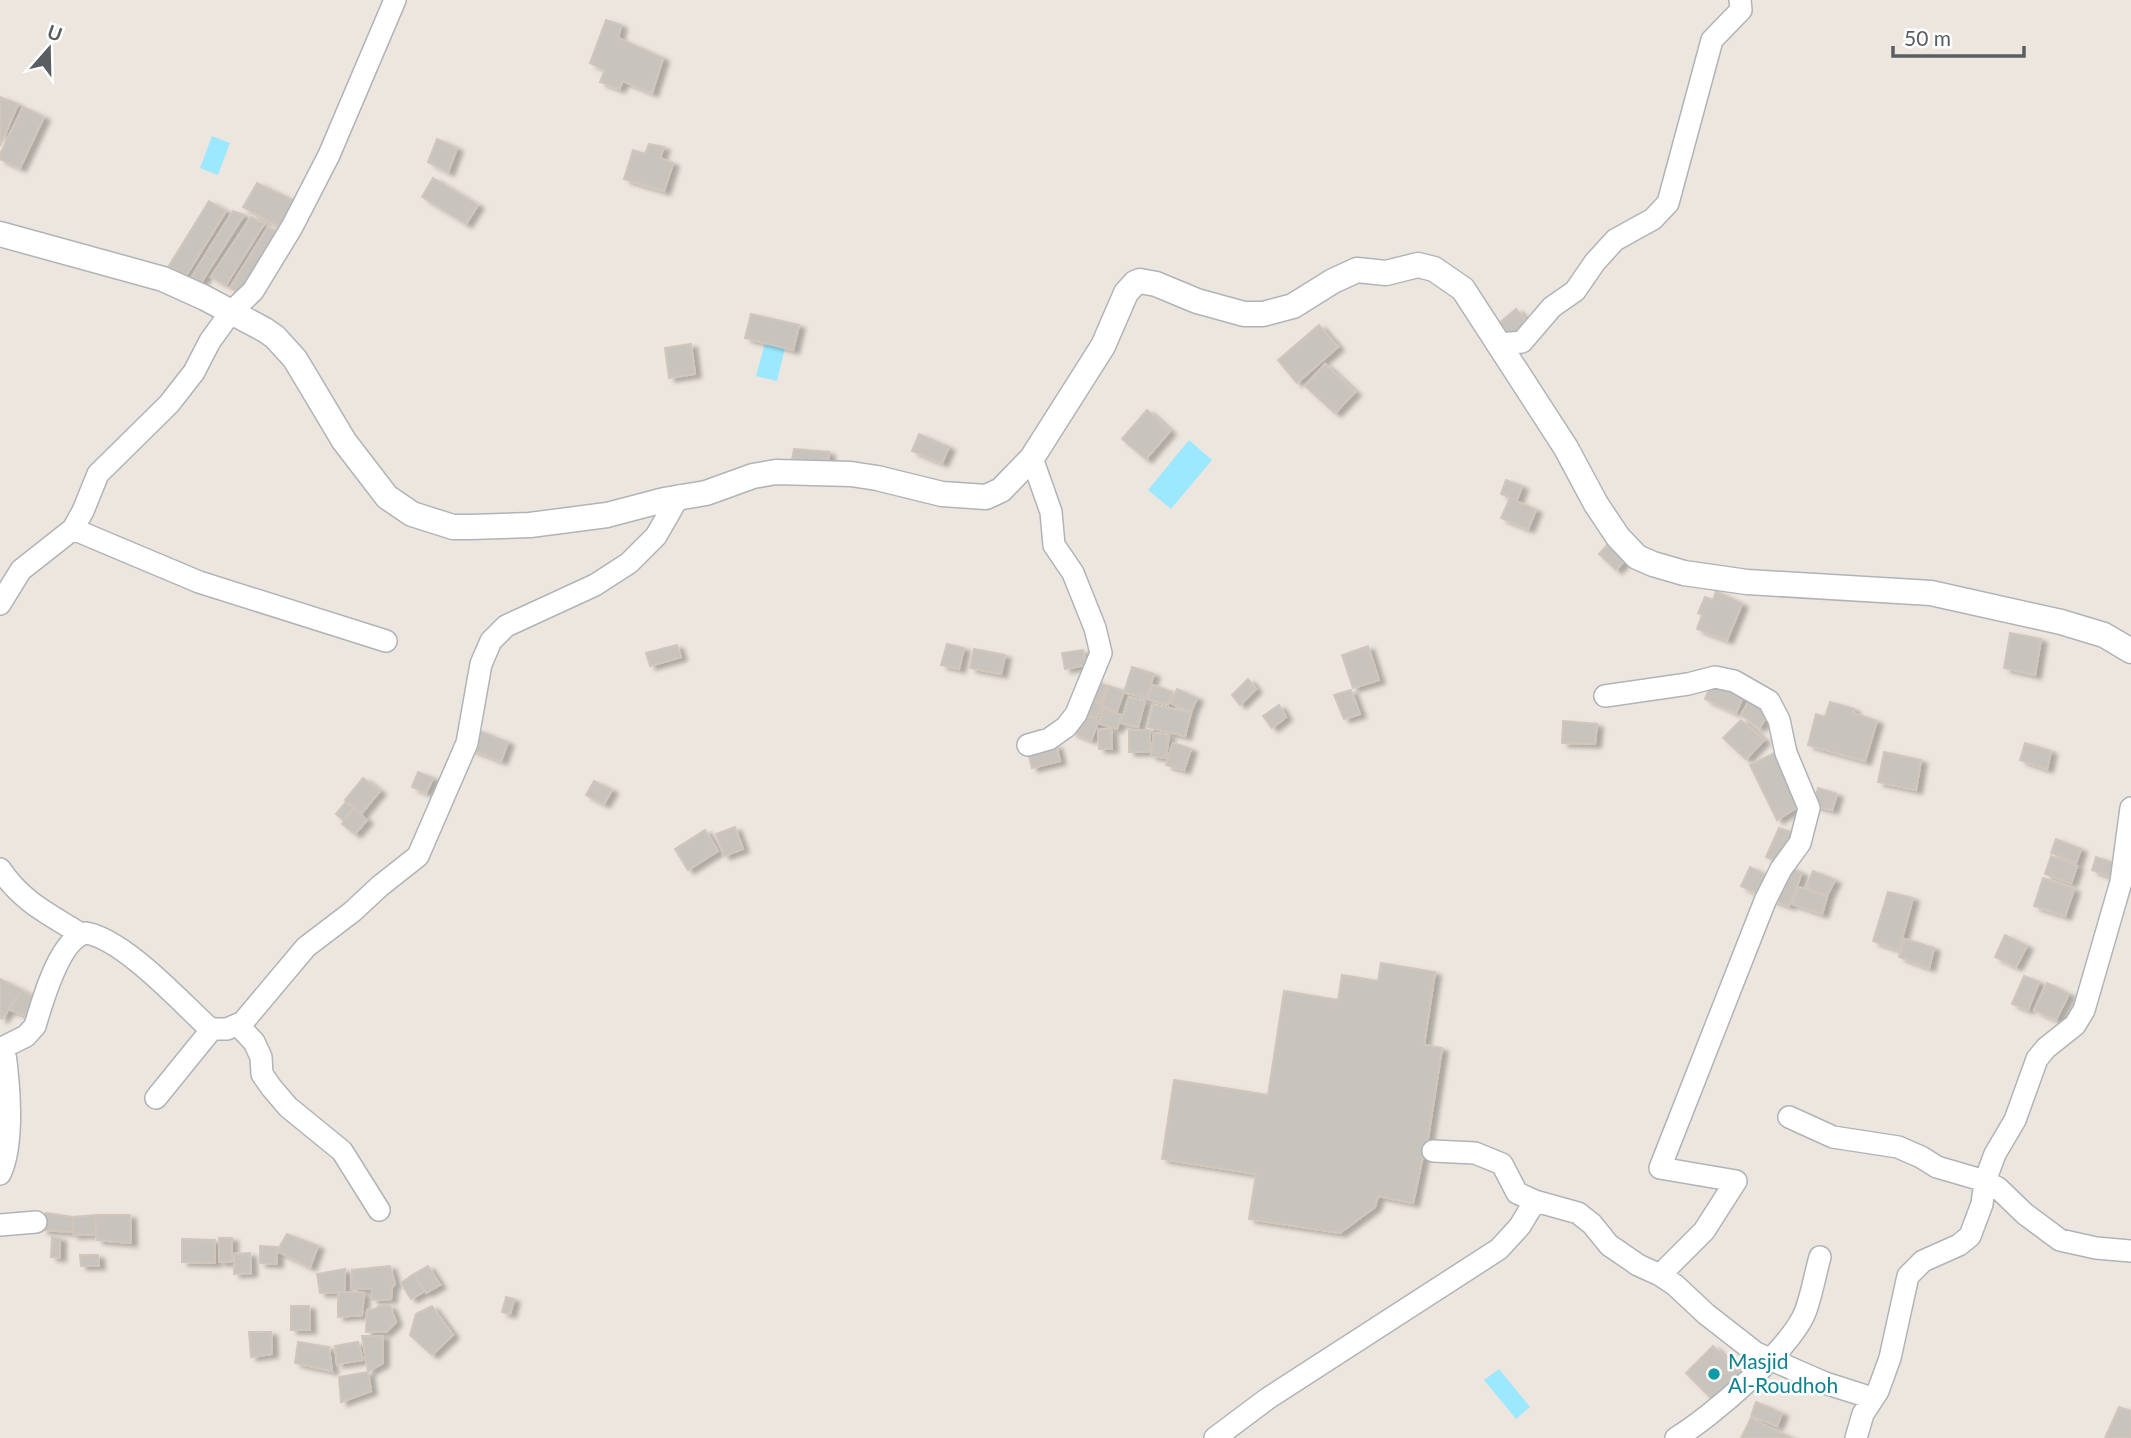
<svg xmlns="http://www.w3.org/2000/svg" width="2131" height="1438" font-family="Lato,sans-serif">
	<defs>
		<filter id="shadow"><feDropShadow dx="6" dy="3.5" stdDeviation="2" flood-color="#0004"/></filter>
	</defs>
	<rect width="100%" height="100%" fill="#ede6de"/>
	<path fill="#9ce9ff" d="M212 136 230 143 218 175 200 168Z
		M765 343 785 348 777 381 756 376Z
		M1189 440 1212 460 1171 509 1148 490Z
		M1499 1369 1530 1407 1516 1419 1484 1380Z"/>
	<path fill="#c9c3bd" stroke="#d1c6bc" stroke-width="2" filter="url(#shadow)" d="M606 20 621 25 618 38 663 58 652 93 623 81 619 89 600 82 605 70 590 63Z
		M0 97 18 104 0 146Z
		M23 107 44 117 20 168 0 159V154Z
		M437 139 457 148 448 172 428 162Z
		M649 144 664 147 660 158 673 163 664 191 624 179 633 150 645 154Z
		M433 178 478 205 466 224 422 197Z
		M257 183 294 201 282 228 243 207Z
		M209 201 226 211 184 279 167 269Z
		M233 211 244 215 200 284 191 278Z
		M251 217 264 224 226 285 211 277Z
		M268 227 280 233 241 294 230 288Z
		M1516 309 1529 324 1515 339 1499 323Z
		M751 314 799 325 793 350 745 338Z
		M1319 325 1338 347 1297 383 1278 360Z
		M691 344 695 374 669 378 665 348Z
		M1325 364 1355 392 1335 413 1305 386Z
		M1147 410 1170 431 1146 459 1122 439Z
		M919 434 949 447 942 463 912 451Z
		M794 449 829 452 828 467 791 465Z
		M1506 480 1522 486 1517 500 1501 494Z
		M1510 498 1536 510 1528 529 1501 518Z
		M1609 543 1626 559 1616 570 1599 554Z
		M1716 591 1742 604 1727 640 1697 629 1702 615 1698 613 1705 597 1713 600Z
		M2010 633 2041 639 2035 675 2004 668Z
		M947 644 964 648 959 669 941 665Z
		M677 645 681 657 650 666 646 653Z
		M1368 646 1379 680 1353 688 1342 655Z
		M974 649 1005 655 1001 674 970 668Z
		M1083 650 1086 665 1065 669 1062 653Z
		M1132 667 1154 674 1146 698 1124 692Z
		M1248 679 1256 689 1240 705 1232 695Z
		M1713 679 1745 692 1736 713 1705 699Z
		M1092 680 1107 686 1101 702 1086 696Z
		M1153 685 1172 692 1168 705 1148 699Z
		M1109 686 1124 691 1117 711 1102 706Z
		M1177 689 1197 698 1191 712 1171 703Z
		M1351 690 1360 714 1344 719 1334 695Z
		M1084 697 1102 704 1097 718 1079 712Z
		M1129 697 1145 701 1138 727 1121 723Z
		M1751 698 1770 712 1759 728 1741 715Z
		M1830 702 1854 709 1853 713 1877 721 1865 761 1808 745 1816 714 1825 717Z
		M1153 705 1191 713 1185 736 1148 727Z
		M1279 705 1286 717 1272 728 1263 716Z
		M1103 709 1121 715 1117 729 1099 723Z
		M1078 712 1099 720 1091 740 1071 732Z
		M1741 720 1764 740 1746 759 1723 738Z
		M1563 721 1597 724 1595 744 1562 743Z
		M1111 729 1112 749H1099L1098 730Z
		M477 730 508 742 501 761 470 749Z
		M1129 730H1150V752H1129Z
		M1154 733 1169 735 1166 758 1151 756Z
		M1173 743 1191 749 1184 770 1166 765Z
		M2025 743 2051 751 2047 769 2020 760Z
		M1056 745 1060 761 1032 768 1028 753Z
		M1778 751 1802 804 1777 820 1750 765Z
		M1884 752 1921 760 1916 790 1878 782Z
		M418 772 433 778 426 793 412 787Z
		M363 778 380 791 362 813 345 800Z
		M594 781 612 790 604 804 586 795Z
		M1818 788 1837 794 1832 810 1813 805Z
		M346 802 353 808 343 820 336 814Z
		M354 809 367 820 355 834 342 824Z
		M735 827 743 849 724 856 716 834Z
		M1779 828 1796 834 1782 864 1766 857Z
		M705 830 718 851 688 870 675 849Z
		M2056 839 2081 849 2076 863 2051 853Z
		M2051 856 2077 866 2071 883 2045 874Z
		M2096 857 2116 864 2112 877 2092 870Z
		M1786 866 1802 873 1789 906 1770 899Z
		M1750 867 1770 877 1762 896 1741 886Z
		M1813 871 1835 880 1827 896 1806 887Z
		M2043 878 2074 889 2065 916 2034 906Z
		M1799 887 1827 897 1822 914 1792 904Z
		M1888 892 1913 898 1899 950 1873 941Z
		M2005 935 2027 946 2016 967 1995 957Z
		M1905 939 1934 948 1929 968 1899 957Z
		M1381 963 1435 972 1424 1045 1442 1048 1426 1151 1423 1156 1413 1203 1378 1196 1375 1207 1340 1233 1249 1219 1256 1174 1162 1159 1174 1080 1268 1095 1284 991 1338 1000 1342 975 1378 981Z
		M2024 976 2039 982 2028 1010 2012 1004Z
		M0 979 22 990 2 1019 0 1018Z
		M2047 983 2069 994 2056 1020 2034 1010Z
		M22 990 37 1001 24 1015 8 1009Z
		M46 1213 73 1217V1232L42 1230Z
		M95 1215H130L131 1243 97 1240Z
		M95 1215 96 1234 73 1235V1217Z
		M287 1234 318 1246 310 1267 277 1251Z
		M52 1237 60 1238V1258L51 1257Z
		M219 1238H232V1262H219Z
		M182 1239 215 1240V1263L182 1262Z
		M260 1246 277 1247V1264L260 1263Z
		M250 1253 251 1273 234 1274V1254Z
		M80 1255H98L99 1266H81Z
		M390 1266 395 1284 392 1287 391 1299 372 1300V1289H351L352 1270Z
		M428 1266 440 1285 426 1293 414 1274Z
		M345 1269V1292L320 1293 317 1274Z
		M414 1274 425 1291 411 1299 401 1283Z
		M338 1292 364 1293 362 1315 338 1317Z
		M506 1297 514 1299 510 1314 502 1312Z
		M291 1306H309L310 1330H291Z
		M379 1306H390L396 1322 386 1332H366L367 1310 375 1309Z
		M432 1306 453 1335 432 1355 410 1335 416 1314Z
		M249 1332H271L272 1354 251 1357Z
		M362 1336H383V1363L368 1372Z
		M298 1342 329 1347 332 1371 295 1363Z
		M358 1342 363 1360 337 1364 335 1346Z
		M1713 1346 1743 1375 1715 1402 1686 1373Z
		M368 1372 371 1391 341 1402 339 1377Z
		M1756 1402 1782 1413 1777 1426 1751 1416Z
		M2119 1407 2131 1411V1438H2105Z
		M1751 1418 1791 1438H1741Z"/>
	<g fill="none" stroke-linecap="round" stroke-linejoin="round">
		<g stroke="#b0b4b8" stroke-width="24">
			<path id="minor" d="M1500 344 1522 342 1552 307 1575 291 1595 262 1615 240 1653 219 1668 203 1712 40 1741 10 1740 0
				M73 529 199 582 386 641
				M0 604 21 570 73 529 83 511 98 474 169 404 194 372 210 341 231 312 253 291 292 227 329 155 395 0
				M1605 696 1688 684 1715 677 1734 681 1769 701 1779 720 1786 753 1809 808 1800 843 1781 869 1765 901 1660 1168 1736 1181 1704 1231 1660 1275
				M1028 745 1049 739 1066 727 1076 714 1101 653 1095 628 1073 573 1054 545 1051 512 1032 458
				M0 869C22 902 49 914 81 934
				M238 1025 254 1042 261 1057 262 1074 271 1087 288 1107 342 1151 379 1210
				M0 1049 26 1036 35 1026C42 1003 59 939 86 933 123 939 179 1000 206 1025L212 1029H227L243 1022 306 947 352 912 380 886 418 856 467 743 481 664 491 641 506 626 595 585 629 563 656 536 679 496
				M156 1098 212 1029
				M1789 1117 1833 1137 1898 1147 1921 1157 1937 1167 1985 1181 1998 1188 2025 1214 2060 1240 2096 1248 2131 1251
				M1433 1151 1475 1153 1502 1164 1517 1193 1535 1201 1578 1213 1592 1224 1609 1245 1638 1265 1660 1275 1675 1285 1706 1314 1756 1353 1825 1383 1872 1398
				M0 1174C15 1143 9 1081 4 1047
				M0 1225 36 1222
				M1215 1438 1267 1399 1499 1249 1520 1226 1535 1201
				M1676 1438C1710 1418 1793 1347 1806 1310 1812 1293 1815 1275 1820 1257
				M1856 1438 1863 1414 1878 1391 1890 1358 1908 1276 1923 1261 1959 1245 1970 1236 1982 1204 1985 1181 1995 1154 2015 1120 2037 1059 2046 1048 2075 1025 2084 1010 2121 882 2131 808"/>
		</g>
		<g stroke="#b0b4b8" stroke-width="27">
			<path id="tertiary" d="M0 234 163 279 205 298 265 330 275 337 295 359 344 441 387 497 412 514 453 527H470L530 525 607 515 664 500 706 493 753 476 776 472 851 474 877 478 942 494 986 497 1001 490 1032 458 1103 346 1126 293 1135 283 1140 281 1156 284 1197 301 1244 314H1263L1293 306 1333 281 1357 270 1386 273 1418 265 1434 269 1463 289 1566 448 1596 504 1618 537 1637 557 1653 564 1684 573 1747 582 1931 593 2061 622 2104 635 2131 651"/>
		</g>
		<use href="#minor" stroke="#fff" stroke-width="21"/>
		<use href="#tertiary" stroke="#fff" stroke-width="24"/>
	</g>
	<circle fill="#0f9aa8" stroke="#fff" stroke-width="2.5" cx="1714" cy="1374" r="7"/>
	<g text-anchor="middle" stroke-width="5" stroke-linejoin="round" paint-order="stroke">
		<g font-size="21" fill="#0d838f" stroke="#fff" text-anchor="start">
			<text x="1728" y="1369">Masjid<tspan x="1728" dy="24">Al-Roudhoh</tspan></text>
		</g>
	</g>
	<g transform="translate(49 49) rotate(20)" stroke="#ffffff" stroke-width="5" paint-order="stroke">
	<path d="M0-5L12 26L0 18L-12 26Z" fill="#585e61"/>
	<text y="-10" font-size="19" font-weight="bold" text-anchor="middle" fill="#585e61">U</text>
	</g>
	<path d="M1893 46v10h131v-10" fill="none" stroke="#585e61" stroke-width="3.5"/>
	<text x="1904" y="46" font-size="21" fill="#585e61" stroke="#ffffff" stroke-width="5" paint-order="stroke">50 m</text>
</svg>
